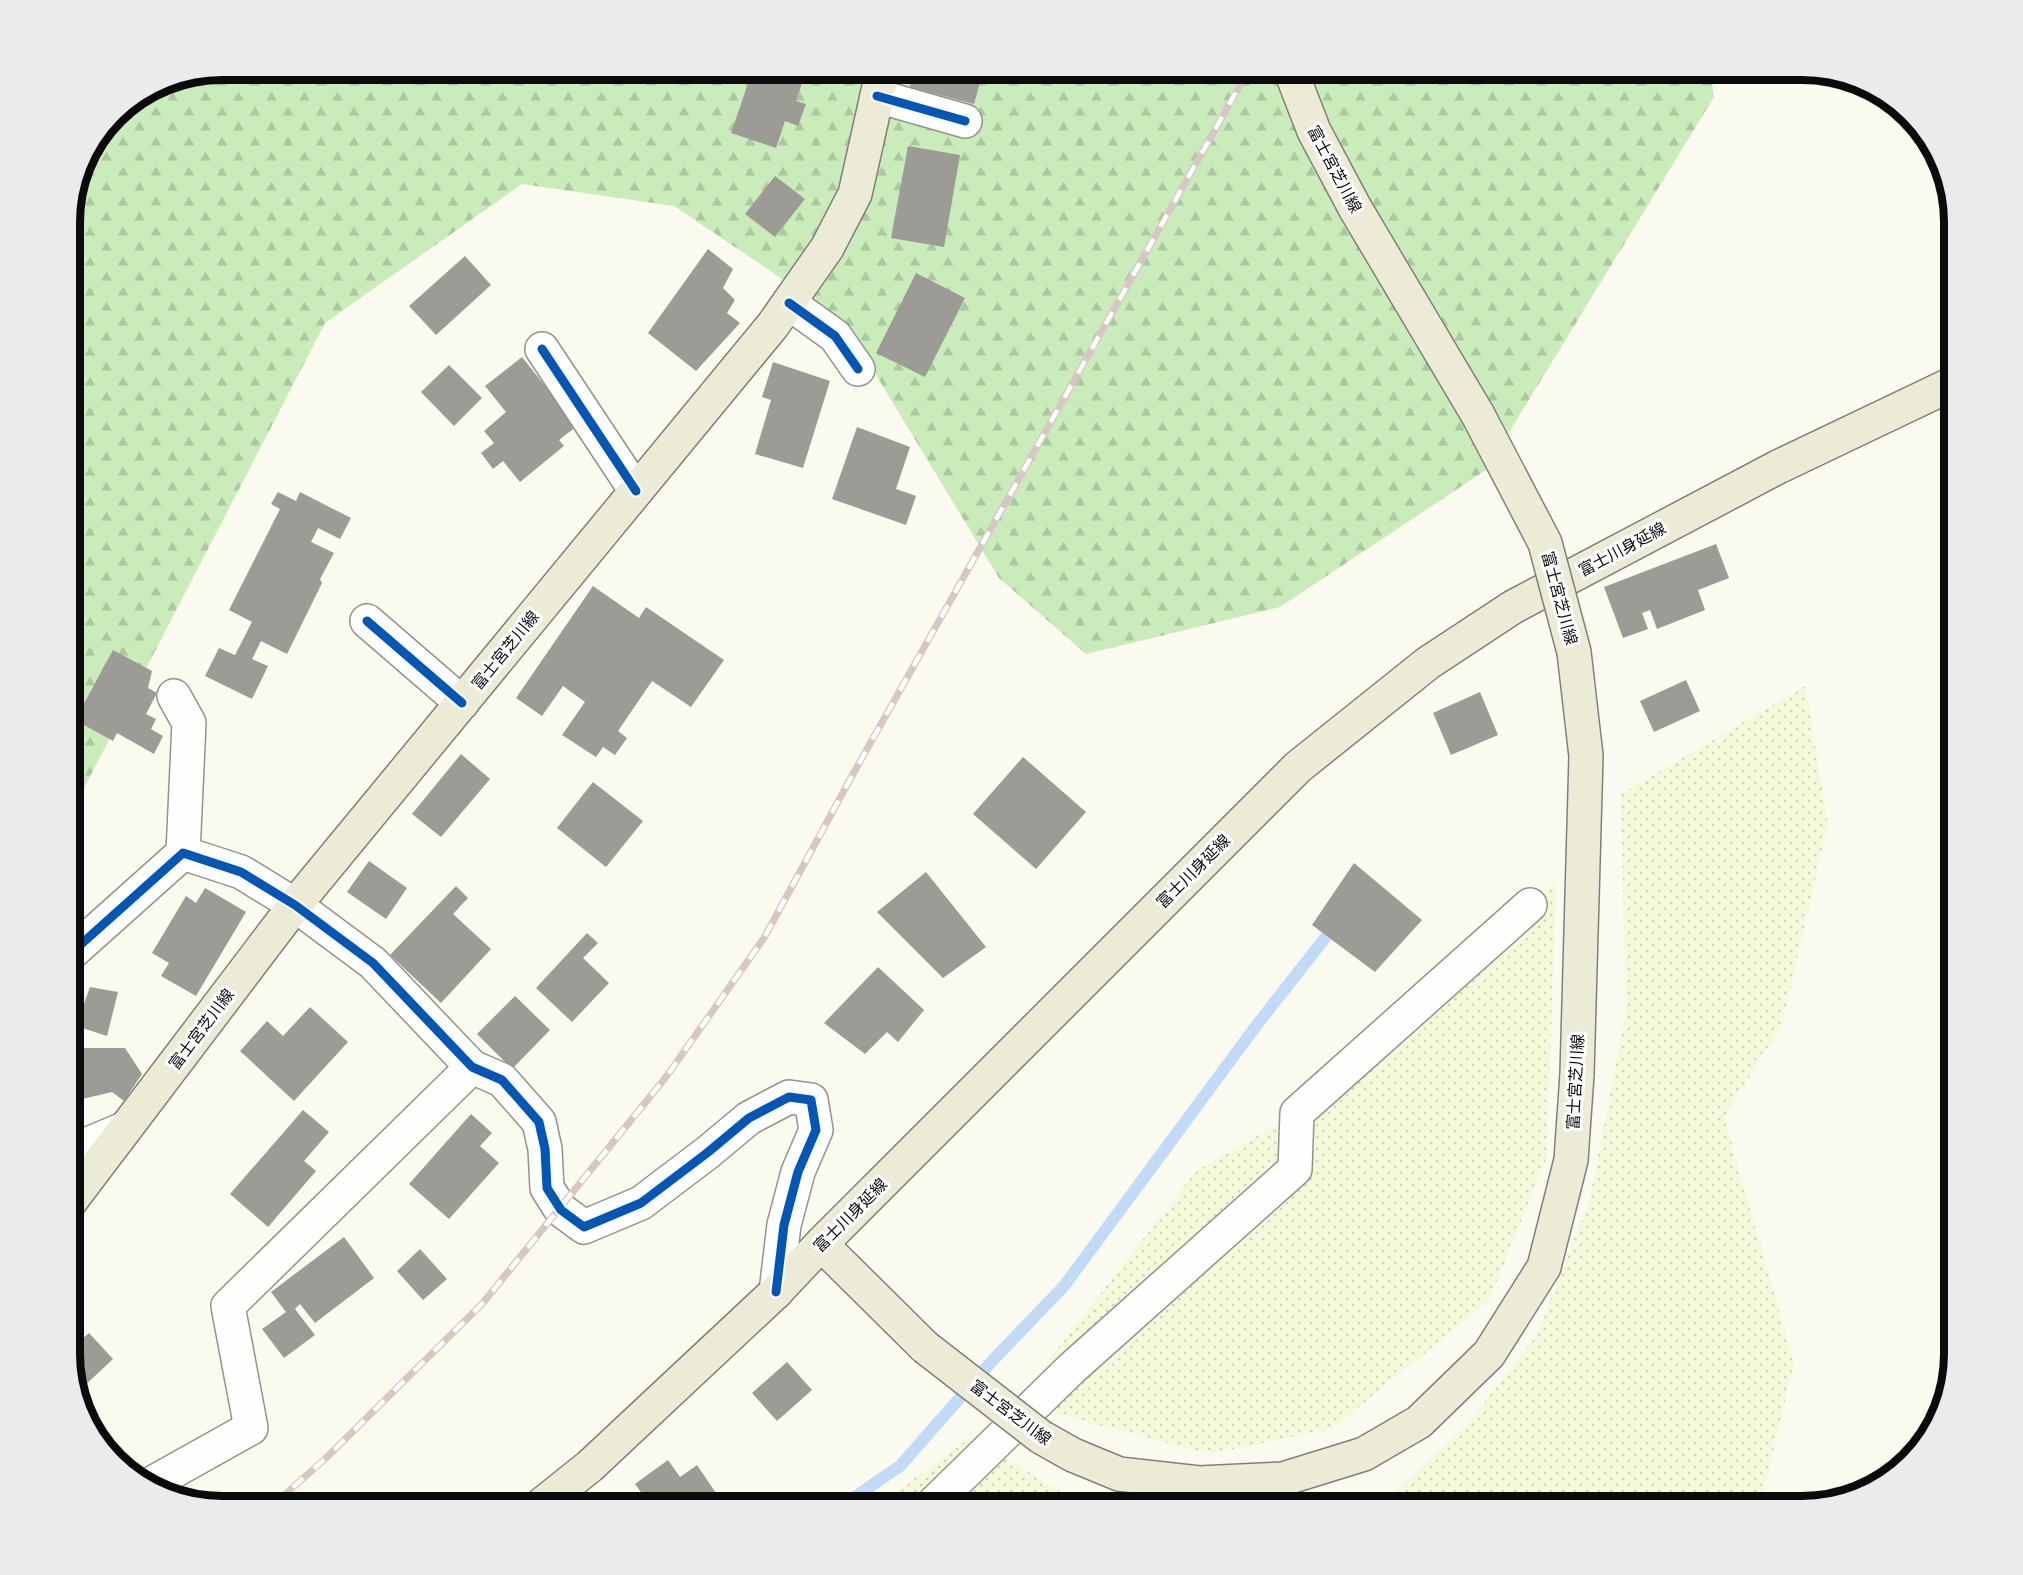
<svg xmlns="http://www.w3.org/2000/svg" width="2023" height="1575" font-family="'Roboto Serif','Noto Sans JP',serif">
	<defs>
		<pattern id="farmland-dots" width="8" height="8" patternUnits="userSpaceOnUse" patternTransform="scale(1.5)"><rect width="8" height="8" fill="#f6f8da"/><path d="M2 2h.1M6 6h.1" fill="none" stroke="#d2d3ba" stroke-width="1.8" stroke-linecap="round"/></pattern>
		<pattern id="forest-firs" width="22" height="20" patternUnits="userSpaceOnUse" patternTransform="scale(1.5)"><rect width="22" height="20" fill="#caebba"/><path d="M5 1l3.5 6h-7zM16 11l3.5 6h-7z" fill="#acc89f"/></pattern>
	</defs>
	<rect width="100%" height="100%" fill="#fafaef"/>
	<path fill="url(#farmland-dots)" d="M1805 686 1828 823 1782 1025 1724 1117 1794 1363 1760 1506H1380L1467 1424 1537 1335 1590 1198 1626 1012 1621 794Z
		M1556 882 1547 1157 1489 1301 1332 1429 1209 1454 1058 1414 1027 1388 1196 1171 1308 1107Z
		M971 1437 1084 1506H877Z"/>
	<path fill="url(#forest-firs)" d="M221 69H1710L1714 97 1486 470 1280 607 1086 654 999 578 842 319 674 206 522 184 325 323 69 817V211L85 154 121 107 163 80Z"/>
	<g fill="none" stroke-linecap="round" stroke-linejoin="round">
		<path stroke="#c1daf8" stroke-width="12" d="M842 1506 900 1466 994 1359 1064 1286 1256 1026 1325 938"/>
	</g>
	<path fill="#9c9b95" d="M753 69H771L803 80 796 101 806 104 798 126 785 121 776 148 731 133Z
		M915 69H984L974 104 910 87Z
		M908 146 960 155 944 247 891 238Z
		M775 176 805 199 775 237 745 214Z
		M708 249 733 269 723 288 735 300 727 313 740 323 696 371 648 333Z
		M465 256 491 285 436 335 409 306Z
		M916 273 965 298 925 377 876 353Z
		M522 357 577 426 559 440 564 446 520 482 503 461 493 469 481 453 494 443 484 431 506 412 485 386Z
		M773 362 830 381 803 468 755 454 771 400 762 397Z
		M449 365 482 398 454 426 421 392Z
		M857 427 910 447 896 489 916 496 906 525 832 499Z
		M278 492 296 501 300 492 351 518 340 539 318 528 311 542 334 553 320 579 322 583 287 654 261 641 252 659 268 666 252 699 205 676 219 648 235 655 252 622 229 610 280 509 271 504Z
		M1716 544 1729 578 1698 590 1705 610 1657 629 1650 610 1642 613 1648 629 1623 638 1604 587Z
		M593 586 639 618 646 607 724 660 691 707 652 681 618 731 627 738 615 755 603 747 596 757 562 735 585 702 563 686 542 716 516 698Z
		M113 650 152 671 148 688 157 693 146 714 156 719 151 729 163 736 154 754 117 733 113 741 75 720Z
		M1686 680 1700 711 1654 732 1640 701Z
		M1480 692 1498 735 1451 755 1433 713Z
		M461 754 490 779 441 837 412 814Z
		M1023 757 1086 812 1036 869 973 814Z
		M593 782 643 821 606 867 557 828Z
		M369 861 407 888 386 919 347 892Z
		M1354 863 1422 920 1375 972 1312 925Z
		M926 872 986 947 943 978 877 912Z
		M456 886 468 898 453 914 491 949 441 1003 390 955Z
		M205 888 246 912 196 996 161 976 169 963 152 953 186 896 196 903Z
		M587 933 598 943 583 958 609 983 572 1022 536 988Z
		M878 967 924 1010 898 1042 887 1032 865 1054 824 1023Z
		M90 987 118 992 107 1036 76 1026Z
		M515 996 550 1030 512 1069 477 1034Z
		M310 1007 348 1042 294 1101 240 1051 267 1021 283 1036Z
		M73 1048H125L142 1074 124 1101 112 1092 74 1101Z
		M303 1110 329 1132 304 1161 316 1171 268 1227 230 1194Z
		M471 1114 492 1133 480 1146 499 1163 449 1219 409 1184Z
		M344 1237 374 1278 315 1323 300 1304 295 1309 315 1335 284 1358 262 1329 286 1312 271 1292Z
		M420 1249 447 1279 423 1300 397 1271Z
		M89 1333 113 1359 79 1391 76 1387 69 1364V1351Z
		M787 1362 812 1390 777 1421 752 1393Z
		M668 1460 680 1477 697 1465 720 1499 710 1506H651L635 1484Z"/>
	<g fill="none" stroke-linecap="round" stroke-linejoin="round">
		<g stroke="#93938e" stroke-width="36">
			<path id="minor" d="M877 96 965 121
				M789 303 835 336 858 369
				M542 349 636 491
				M367 621 462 703
				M174 696 189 723 183 853
				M69 955 183 853 241 872 295 905 373 963 472 1067 502 1080 539 1122 545 1149 547 1188 561 1210 584 1227 641 1203 707 1153 749 1118 789 1097 811 1100 816 1130 798 1172 784 1225 776 1292
				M69 1152 126 1128
				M149 1485 251 1428 228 1306 472 1067
				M931 1506 1071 1369 1295 1169 1297 1113 1530 905"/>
		</g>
		<g stroke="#80807b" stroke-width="36">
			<path id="major" d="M1290 69 1314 131 1355 208 1478 415
				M69 1203 295 905 773 325 827 248 855 194 883 69
				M821 1244 925 1347
				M1041 1437 1073 1455 1119 1474 1199 1483 1283 1479 1364 1454 1419 1422 1489 1354 1544 1267 1571 1160 1577 1074
				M540 1506 590 1466 776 1292 821 1244 1298 767 1428 663 1513 607 1778 467 1954 383"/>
		</g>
		<use href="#minor" stroke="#fefefd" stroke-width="33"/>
		<use href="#major" stroke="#ececd6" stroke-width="33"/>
		<g stroke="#d8c6c2" stroke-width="7">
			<path id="rail" d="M272 1506 326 1458 482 1304 666 1077 764 938 853 774 1249 69"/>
		</g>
		<use href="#rail" stroke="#fff" stroke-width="4.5" stroke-dasharray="14" stroke-linecap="butt"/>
		<g stroke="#80807b" stroke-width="36" stroke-linecap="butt">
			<path id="major-bridge" d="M1478 415 1545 543 1574 652 1586 756 1577 1074
				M925 1347 1041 1437"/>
		</g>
		<use href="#major-bridge" stroke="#ececd6" stroke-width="33"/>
		<g stroke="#fff" stroke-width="13">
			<path id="cycleway" d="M877 96 965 121
				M789 303 835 336 858 369
				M542 349 636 491
				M367 621 462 703
				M69 955 183 853 241 872 295 905 373 963 472 1067 502 1080 539 1122 545 1149 547 1188 561 1210 584 1227 641 1203 707 1153 749 1118 789 1097 811 1100 816 1130 798 1172 784 1225 776 1292"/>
		</g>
		<use href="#cycleway" stroke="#0057b8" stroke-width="9"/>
	</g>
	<g text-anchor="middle" stroke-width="6" stroke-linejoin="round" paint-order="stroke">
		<g font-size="16" fill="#0b0b0b" stroke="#fff">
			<text transform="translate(1335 169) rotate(62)" y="6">富士宮芝川線</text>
			<text transform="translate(1622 549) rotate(-28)" y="6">富士川身延線</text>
			<text transform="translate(1560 598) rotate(75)" y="6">富士宮芝川線</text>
			<text transform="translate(505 650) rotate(-51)" y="6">富士宮芝川線</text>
			<text transform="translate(1193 871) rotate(-45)" y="6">富士川身延線</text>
			<text transform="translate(201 1029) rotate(-53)" y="6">富士宮芝川線</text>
			<text transform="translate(1575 1082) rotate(-87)" y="6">富士宮芝川線</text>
			<text transform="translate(850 1215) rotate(-45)" y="6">富士川身延線</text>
			<text transform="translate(1011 1412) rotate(37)" y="6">富士宮芝川線</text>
		</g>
	</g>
	<path d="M0 0H2023V1575H0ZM222 80H1802A142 142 0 0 1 1944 222V1354A142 142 0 0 1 1802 1496H222A142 142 0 0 1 80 1354V222A142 142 0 0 1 222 80Z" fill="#ebebeb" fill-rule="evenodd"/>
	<path fill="none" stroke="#0b0b0b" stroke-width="8" d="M222 80H1802A142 142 0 0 1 1944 222V1354A142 142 0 0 1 1802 1496H222A142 142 0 0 1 80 1354V222A142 142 0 0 1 222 80Z"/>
</svg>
